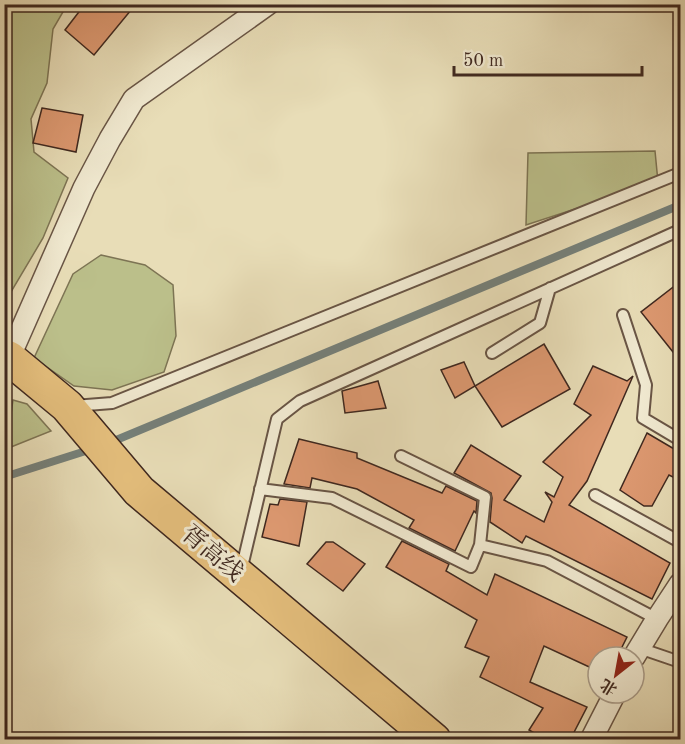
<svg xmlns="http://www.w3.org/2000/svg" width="685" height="744" font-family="'Old Standard TT','Noto Serif SC',serif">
	<rect width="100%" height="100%" fill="#e8ddb7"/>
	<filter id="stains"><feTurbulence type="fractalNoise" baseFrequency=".00333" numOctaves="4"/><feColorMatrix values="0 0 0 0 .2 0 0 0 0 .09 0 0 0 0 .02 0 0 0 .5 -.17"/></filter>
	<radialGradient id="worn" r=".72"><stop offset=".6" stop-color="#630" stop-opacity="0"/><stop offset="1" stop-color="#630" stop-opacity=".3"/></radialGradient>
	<path fill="#bbbf8a" stroke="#7d7454" stroke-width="1.5" d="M5 5H67L53 29 47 83 31 119 34 152 68 178 43 238 8 297 5 299Z
		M655 151 658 182 526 225 528 153Z
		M101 255 145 265 173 285 176 336 164 372 112 390 74 386 34 358 73 274Z
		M13 400 27 404 51 431 6 449Z"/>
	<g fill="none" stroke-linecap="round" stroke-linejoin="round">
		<path stroke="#75807a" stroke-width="8" d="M109 443 680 205
			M4 477 92 449"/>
	</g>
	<path fill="#dc9870" stroke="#3f281f" stroke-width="1.5" d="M85 4H136L94 55 65 30Z
		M42 108 83 115 76 152 33 143Z
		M681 281V362L641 312Z
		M544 344 570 389 502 427 475 386Z
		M464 362 475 386 455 398 441 370Z
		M593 366 627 381 633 376 587 481 569 505 670 563 652 599 526 536 522 543 490 522 492 498 491 493 454 473 471 445 521 476 504 500 544 522 552 502 545 492 554 497 563 477 543 462 591 415 574 404Z
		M378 381 386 408 345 413 342 391Z
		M647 433 681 453V481L669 475 652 506H644L620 490Z
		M299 439 357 453V458L442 493 446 486 477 501 476 513 474 511 455 551 409 528 414 520 357 489 312 478 310 488 284 484Z
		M280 499 307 502 299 546 262 537 270 504 278 505Z
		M402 541 449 564 446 571 487 595 495 574 627 637 617 657H598V671L544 646 530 682 587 707 570 740H546L529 730 543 708 480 677 489 657 465 647 477 620 386 567Z
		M326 542H333L365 564 343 591 307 564Z"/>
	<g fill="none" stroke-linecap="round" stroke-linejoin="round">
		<g stroke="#695545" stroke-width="14">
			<path id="service" d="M623 315 646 385 643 418 680 440
				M492 353 540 323 550 288
				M4 384 8 364
				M74 406 112 403 680 173
				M401 456 485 497 480 545
				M260 489 332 498 471 567 480 545 547 561 657 619
				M595 495 680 542
				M241 571 277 419 300 401 680 230
				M639 648 680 662"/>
		</g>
		<g stroke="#695545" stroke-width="24">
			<path id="minor" d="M9 358 84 188 110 139 134 99 268 4
				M634 657 657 619 680 584
				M591 740 615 693"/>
		</g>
		<g stroke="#3f281f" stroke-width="36">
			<path id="primary" d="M4 356 9 358 67 406 139 491 434 740"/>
		</g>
		<use href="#service" stroke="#f0e9d0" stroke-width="10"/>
		<use href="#minor" stroke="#f0e9d0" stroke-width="21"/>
		<use href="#primary" stroke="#e4be7c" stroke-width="33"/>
	</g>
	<g text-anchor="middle" stroke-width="6" stroke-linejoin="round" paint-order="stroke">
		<g font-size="24" fill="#3f281f" stroke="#f0e9d0">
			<text transform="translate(213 553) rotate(40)" y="8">胥高线</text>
		</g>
	</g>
	<rect width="685" height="744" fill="none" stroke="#e8ddb7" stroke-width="24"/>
	<rect x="6" y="6" width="673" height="732" fill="none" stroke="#3f281f" stroke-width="3"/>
	<rect x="12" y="12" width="661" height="720" fill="none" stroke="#3f281f" stroke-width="1.5"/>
	<g transform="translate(616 675) rotate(211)"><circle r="28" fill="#f0e9d0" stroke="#a99c89" stroke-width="1.5"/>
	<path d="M0-4.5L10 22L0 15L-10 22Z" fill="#8f2418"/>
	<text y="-9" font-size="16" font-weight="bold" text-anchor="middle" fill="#3f281f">北</text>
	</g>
	<path d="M454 66v9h188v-9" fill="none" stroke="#3f281f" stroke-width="3"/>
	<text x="463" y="66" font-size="18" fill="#3f281f" stroke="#f0e9d0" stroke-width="4.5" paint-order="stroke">50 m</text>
	<rect width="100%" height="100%" filter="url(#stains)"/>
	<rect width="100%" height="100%" fill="url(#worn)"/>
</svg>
